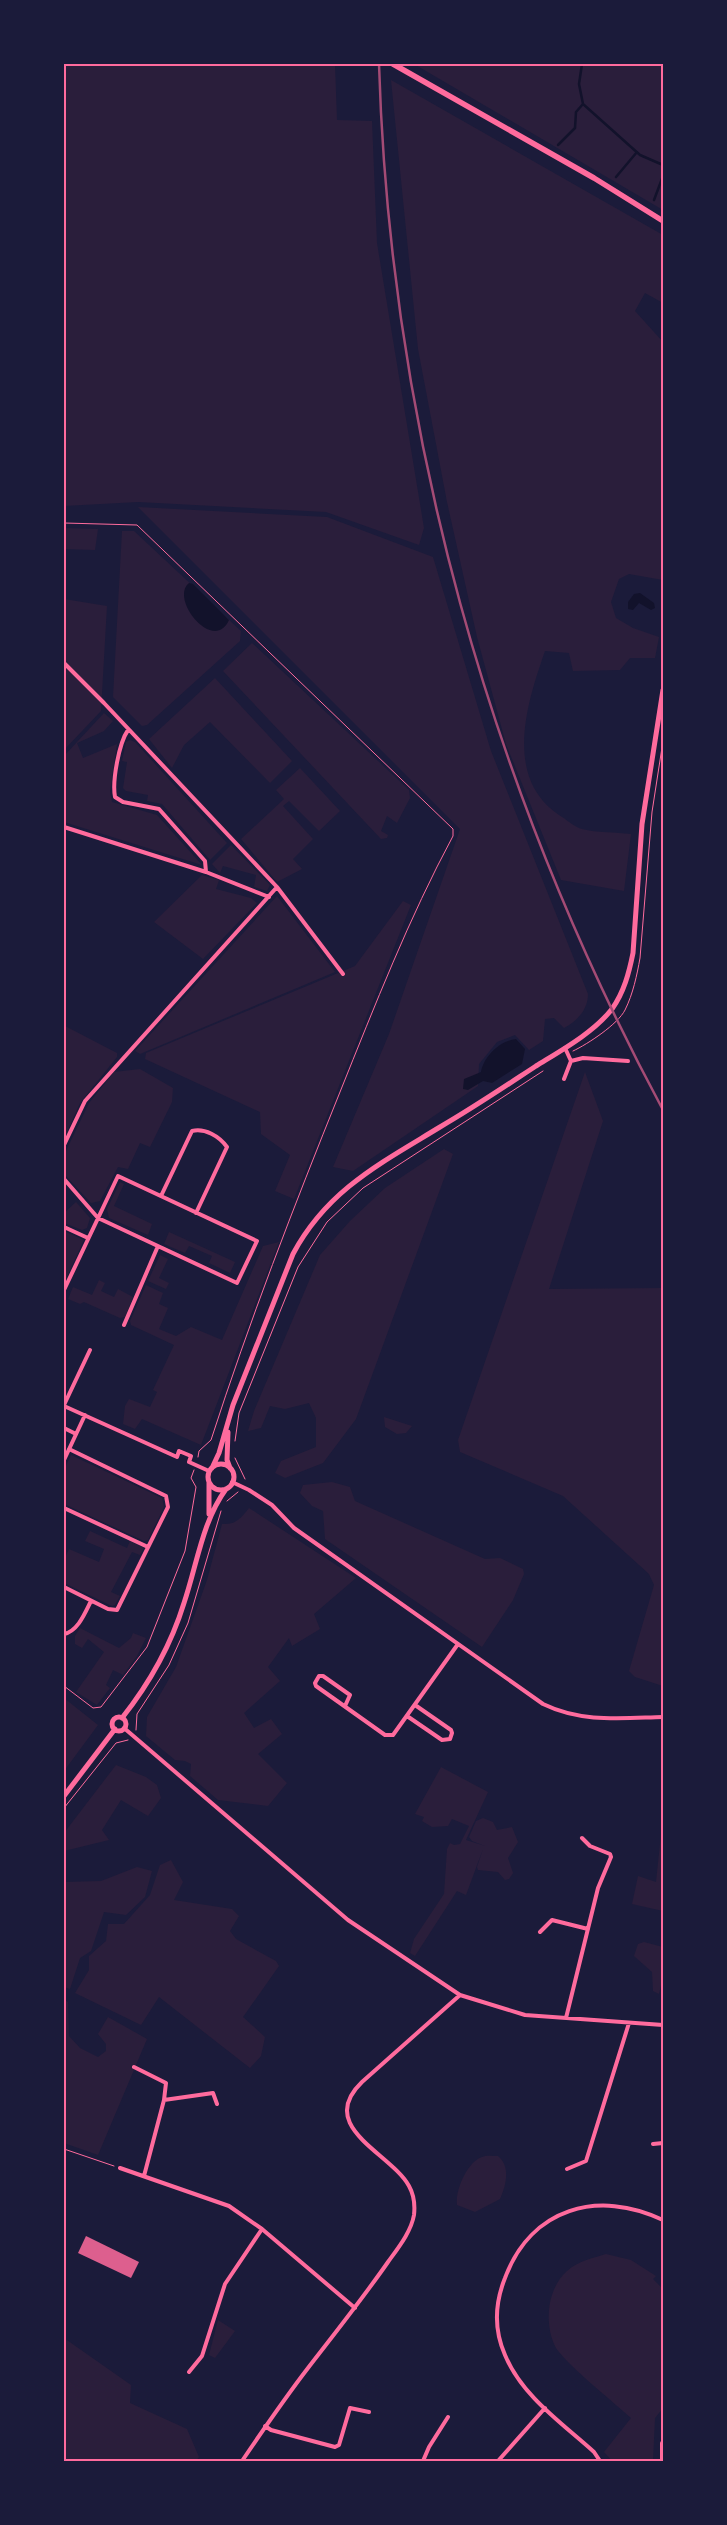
<svg xmlns="http://www.w3.org/2000/svg" width="727" height="2525" font-family="'Public Sans',sans-serif">
	<rect width="100%" height="100%" fill="#1b1b3a"/>
	<path fill="#2a1e3b" d="M64 64H335L337 120 372 121 377 243 424 528 419 545 326 512 138 502 64 506Z
		M414 64H661L663 71V210Z
		M391 80 663 235V303L645 293 635 311 663 342V580L629 574 619 579 611 602 616 618 633 628 659 637 655 658H630L620 670 573 671 569 653 545 651C527 703 503 777 559 815 566 819 574 827 582 829 597 833 615 832 631 834L624 891 561 880 506 744 477 637 447 502 418 349Z
		M138 507 327 517 433 557 491 751 588 994C588 1010 577 1021 564 1028L554 1018 545 1019 543 1041 529 1050 515 1035 497 1042 479 1064 478 1086 353 1171 333 1167 389 1034 460 829Z
		M64 528 98 529 95 550 64 549Z
		M122 531H134L241 631 240 641 147 725 142 726 113 697Z
		M64 599 107 606 101 711 64 750Z
		M252 643 409 790 410 798 397 823 387 816 381 831 388 835 387 838 381 839 223 671Z
		M215 678 292 761 270 783 210 722 184 745 172 768 149 739Z
		M104 713 113 721 104 731 77 743 83 758 117 744 110 791 112 802 157 815 202 865 64 822V756Z
		M130 740 135 742 227 843 210 860 162 804 147 801 148 795 126 791 123 788 127 762 122 761 126 742Z
		M300 768 340 811 319 831 289 801 283 806 313 839 293 859 302 869 277 882 241 839 284 799 276 790Z
		M231 845 270 885 267 891 254 887 256 875 223 866 220 873 212 864Z
		M202 875 219 880 216 889 251 898 257 903 203 959 154 922Z
		M277 896 335 972 140 1054 135 1051Z
		M403 901 411 905 294 1199 275 1191 290 1155 261 1134 260 1112 145 1059 146 1053 355 966Z
		M65 1026 117 1053V1057L80 1103 64 1139Z
		M140 1069 173 1088 172 1102 150 1147 140 1143 128 1169 118 1167 100 1201 91 1203 64 1174V1155L89 1103 114 1072Z
		M585 1072 603 1121 549 1289 663 1288V1686L635 1677 629 1671 654 1585 649 1574 563 1496 460 1452 458 1440Z
		M444 1149 453 1154 356 1419 323 1463 285 1478 275 1473 281 1461 316 1447V1418L309 1403 285 1409 270 1406 261 1428 248 1431 254 1411 320 1255 350 1221 385 1188Z
		M120 1182 124 1184 114 1206 152 1224 148 1235 109 1218 107 1209Z
		M76 1202 90 1218 87 1228 82 1230 64 1223V1213Z
		M64 1231 84 1240 64 1283Z
		M169 1232 235 1262 230 1273 209 1263 212 1256 189 1246 185 1253 164 1244Z
		M279 1242 201 1445 142 1419 135 1429 123 1424 125 1406 129 1399 150 1407 157 1392 153 1390 174 1345 131 1325 130 1321 146 1285 163 1293 159 1304 168 1308 159 1329 176 1336 191 1327 222 1340 263 1246Z
		M160 1255 168 1259 159 1278 169 1283 166 1289 148 1281Z
		M99 1280 105 1283 101 1291 114 1297 118 1289 133 1297 125 1317 120 1318 84 1302 80 1304 68 1299 73 1287 92 1295Z
		M384 1417 412 1426 406 1433 397 1434 385 1427Z
		M71 1455 162 1498 164 1507 148 1540 144 1541 64 1504V1470Z
		M332 1482 350 1487 355 1501 485 1559 500 1558 523 1569 524 1574 513 1600 482 1647 325 1539 323 1511 312 1506 300 1493 303 1485Z
		M249 1508 356 1578 314 1614 320 1629 292 1646 289 1638 268 1667 280 1681 244 1713 254 1728 271 1719 282 1734 258 1754 287 1783 268 1806 218 1800 190 1776 191 1764 185 1761 175 1760 146 1736 147 1717 176 1667 207 1580 222 1524C236 1525 241 1518 249 1508Z
		M90 1531 127 1548 130 1541 144 1548 140 1555 132 1552 111 1592 120 1596 115 1605 112 1606 64 1583V1560L69 1549 99 1562 104 1549 85 1541Z
		M80 1628 119 1648 131 1638 133 1633 146 1638 137 1656 123 1675 113 1670 106 1685 110 1688 97 1705 76 1692 104 1652 88 1639 82 1648 75 1644V1636Z
		M64 1698 98 1725 64 1771Z
		M116 1765 146 1777 157 1785 161 1798 148 1816 121 1800 102 1830 109 1840 64 1851V1833Z
		M441 1767 488 1792 466 1840 485 1846 472 1841 469 1837 476 1821 483 1818 493 1822 497 1830 512 1827 518 1842 508 1858 513 1873 509 1879 505 1880 498 1872 478 1870 477 1867 483 1849 466 1895 457 1891 415 1956 410 1953 414 1939 444 1894 447 1849 450 1843 454 1845 460 1844 469 1826 452 1819 448 1826 432 1827 422 1821 424 1817 415 1814Z
		M663 1815V1911L632 1904 638 1876 656 1882Z
		M171 1860 183 1882 174 1900 232 1909 239 1916 230 1931 236 1939 276 1961 279 1966 243 2017 265 2037 261 2056 250 2068 159 1997 141 2025 75 1993 89 1970V1956L106 1941 108 1924H124L150 1895 160 1865Z
		M137 1867 152 1871 145 1897 126 1915 104 1912 91 1951 80 1958 70 1989 64 1987V1882L101 1881Z
		M644 1942 663 1947V1977L659 1994 653 1991 652 1972 634 1956 638 1944Z
		M64 1999 68 2002 69 2036 80 2048 98 2057 106 2051V2044L98 2034 108 2017 147 2039 98 2155 64 2143Z
		M498 2156C511 2167 506 2185 500 2199L475 2212 457 2205C455 2191 467 2162 482 2157 486 2155 493 2156 498 2156Z
		M606 2254 631 2260 656 2276 653 2279 663 2289V2408L655 2418 653 2461H612L604 2452 631 2418C616 2404 562 2361 555 2346 544 2323 547 2289 567 2271 578 2261 593 2258 606 2254Z
		M218 2320 235 2331 215 2358 209 2355Z
		M64 2338 131 2385 130 2403 187 2429 199 2457 196 2461H64Z"/>
	<path fill="#12122b" d="M189 583 193 584 229 620C214 654 169 599 189 583Z
		M640 593 654 603 655 608 651 610 639 603 633 610 628 609V602L634 594Z
		M516 1039 525 1049 522 1064 492 1083 483 1081 468 1090 463 1089 464 1079 481 1072C484 1056 500 1041 516 1039Z"/>
	<g fill="none" stroke-linecap="round" stroke-linejoin="round">
		<path stroke="#12122b" stroke-width="2.5" d="M582 64 579 84 583 104 640 155 663 165
			M558 145 575 128 576 112 583 104
			M616 177 637 152
			M662 188 663 189
			M654 200 663 176"/>
	</g>
	<path fill="#dd5f8e" d="M86 2236 139 2262 131 2278 78 2253Z"/>
	<g fill="none" stroke-linecap="round" stroke-linejoin="round">
		<path stroke="#ff6b9d" stroke-width="1" d="M64 523 137 525 453 829V836C409 918 375 1005 340 1092 294 1206 249 1322 211 1440L199 1451 198 1457
			M573 1051C588 1044 618 1024 625 1010 633 994 637 975 640 958L652 812 663 741
			M235 1441 239 1413 298 1267 327 1222 363 1188 543 1071
			M235 1458 245 1479
			M227 1501 238 1492
			M64 1686 93 1708 101 1707 147 1647 185 1551 196 1487 191 1478 194 1470
			M136 1730 137 1714 169 1665 188 1623 221 1511
			M64 1808 116 1743 128 1740
			M64 2149 114 2166"/>
		<path stroke="#ff6b9d" stroke-width="4" d="M64 663 104 703 277 887 343 974
			M128 730C119 743 112 781 115 797L123 802 159 809 205 861 206 872
			M64 827 206 872 269 897
			M565 1048 571 1061
			M571 1061 583 1058 628 1061
			M564 1079 571 1061
			M64 1145 85 1101 277 887
			M64 1179 98 1218 237 1283 257 1241 118 1176C100 1214 82 1252 64 1290
			M161 1196 192 1131C205 1128 219 1136 227 1147L196 1213
			M64 1227 88 1238
			M124 1325 158 1246
			M64 1405 90 1350
			M64 1406 177 1457 179 1451 191 1456 189 1462 209 1471
			M64 1428 76 1434
			M64 1460 85 1415
			M232 1482 249 1490 272 1505 294 1528 543 1704C582 1723 622 1718 663 1717
			M64 1508 148 1547
			M64 1587 108 1609 117 1610 168 1507 166 1496 69 1449
			M64 1634C78 1631 85 1613 91 1601
			M345 1706 350 1695 323 1676H319L315 1683 316 1686 385 1735H393L458 1644
			M407 1716 442 1740 450 1739 452 1733 451 1730 415 1705
			M124 1728 348 1920 460 1995 525 2015 663 2025
			M540 1932 552 1920 588 1929
			M566 2018 598 1888 611 1857 610 1854 590 1846 582 1838
			M134 2067 166 2083 164 2100
			M653 2144 663 2143
			M120 2168 229 2206 262 2229 355 2308
			M567 2169 586 2161 629 2023
			M144 2176 164 2100 213 2093 217 2104
			M189 2372 202 2356 225 2284 262 2229
			M265 2426 271 2430 335 2447 339 2445 350 2408 369 2412
			M662 2443V2461
			M242 2461C263 2430 285 2398 308 2368 335 2333 363 2298 388 2262 398 2248 411 2232 414 2215 415 2206 414 2195 409 2186 391 2153 315 2127 362 2082L460 1995
			M423 2461 429 2447 448 2417
			M498 2461 545 2408
			M600 2461 594 2452C562 2423 522 2396 505 2355 494 2330 495 2303 505 2278 531 2208 598 2189 663 2220"/>
		<path stroke="#ff6b9d" stroke-width="5" d="M228 1432 227 1460 230 1468
			M208 1477a13 13 0 1 1 26 0a13 13 0 1 1-26 0Z
			M212 1468 219 1453 233 1405 293 1254C327 1190 381 1163 440 1127 473 1108 504 1087 536 1066 562 1050 593 1033 612 1009 624 992 629 973 633 953L642 824 663 690
			M209 1514V1483
			M112 1724a7 7 0 1 1 14 0a7 7 0 1 1-14 0Z
			M122 1718C149 1684 171 1645 184 1603 197 1565 202 1522 226 1489
			M64 1796 115 1729"/>
		<path stroke="#ff6b9d" stroke-width="5.5" d="M393 64 594 178 663 221"/>
		<path stroke="#a44b75" stroke-width="2.5" d="M379 64C390 430 490 788 663 1110"/>
	</g>
	<rect width="727" height="2525" fill="none" stroke="#1b1b3a" stroke-width="130"/>
	<rect x="65" y="65" width="597" height="2395" fill="none" stroke="#ff6b9d" stroke-width="2"/>
</svg>
